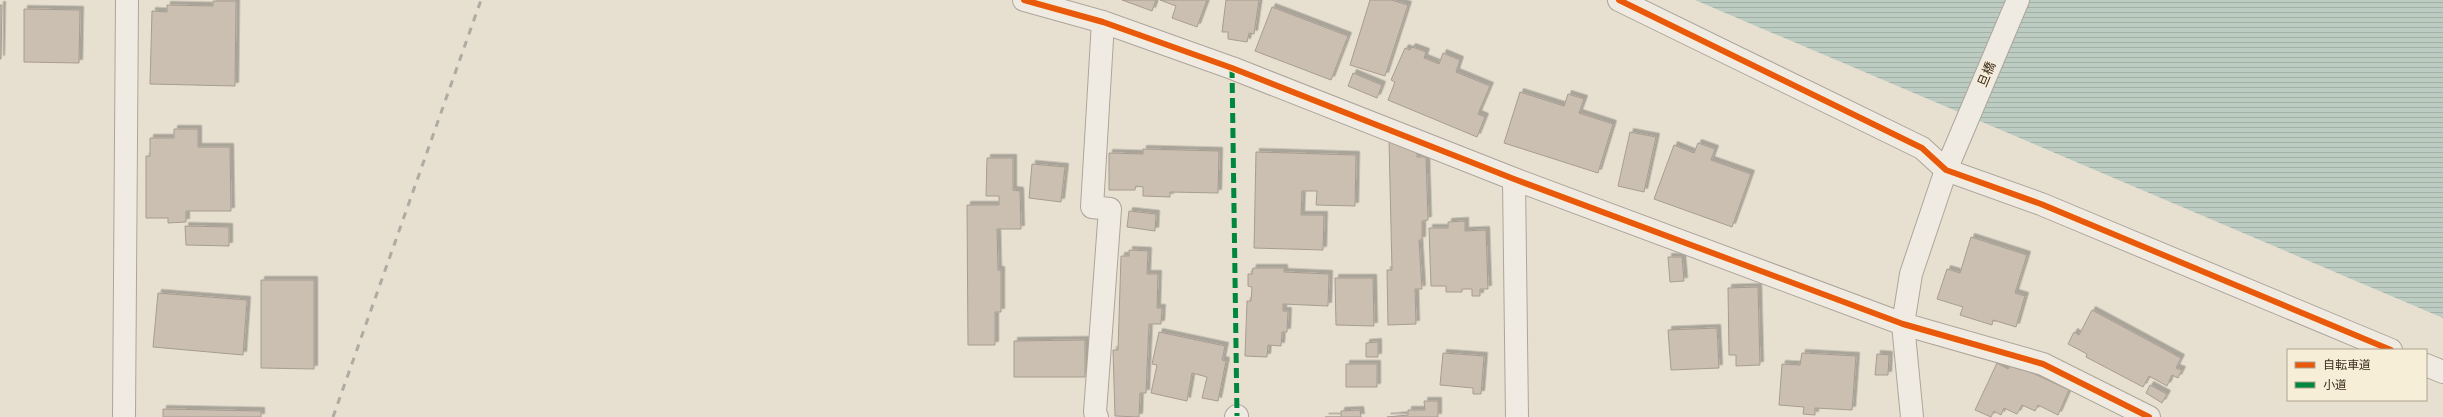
<svg xmlns="http://www.w3.org/2000/svg" width="2443" height="417" font-family="Merriweather,'Noto Sans JP',serif">
	<defs>
		<pattern id="water-rules" width="6" height="5" patternUnits="userSpaceOnUse"><rect width="6" height="5" fill="#bcccc2"/><path d="M0 2.5h6" fill="none" stroke="#a2b0a6"/></pattern>
		<filter id="shadow"><feDropShadow dx="3.5" dy="-3.5" stdDeviation="0" flood-color="#0004"/></filter>
	</defs>
	<rect width="100%" height="100%" fill="#e7e0d1"/>
	<path fill="url(#water-rules)" d="M1695 0H2443V318Z"/>
	<path fill="#cbbfb2" stroke="#a89c90" filter="url(#shadow)" d="M1122 0H1156L1152 11Z
		M1160 0H1207L1197 27 1172 18 1176 6Z
		M1226 0H1259L1254 34 1249 33 1247 42 1228 39V32H1222Z
		M1370 0H1391L1408 5 1385 76 1350 65Z
		M213 1H236L235 86 150 84 152 11 167 12V5L213 6Z
		M0 5H2L1 59H0Z
		M1272 7 1348 36 1331 80 1255 51Z
		M24 9 80 10 79 63 24 62Z
		M1412 47 1426 52 1424 58 1439 64 1443 53 1460 60 1456 72 1490 86 1478 114 1485 117 1477 137 1388 100 1395 82 1391 80 1405 48 1410 50Z
		M1353 73 1382 85 1377 98 1348 86Z
		M1520 92 1564 106 1568 94 1584 99 1579 113 1613 124 1598 173 1504 143Z
		M174 129H198V147H230L231 211H186V222L168 223V218H146V156H150V138H174Z
		M1630 132 1656 137 1644 192 1618 186Z
		M1389 140 1417 151V157H1426L1428 220 1422 221V240H1419L1422 289H1415L1416 324 1388 325 1387 270H1392Z
		M1698 143 1715 149 1711 160 1751 174 1732 227 1654 199 1674 145 1694 153Z
		M1143 149 1219 151 1218 193 1170 192V197L1143 196V187L1136 186 1135 190H1109V153L1143 154Z
		M1256 152 1356 155 1355 206 1316 205 1317 191H1302L1301 215H1324L1323 250 1254 248Z
		M987 158H1013V190L1020 191 1021 229H997L998 270H1001V312H995V345H968L967 205H999V196H986Z
		M1032 164 1065 167 1061 202 1029 198Z
		M1129 211 1156 214 1155 231 1127 227Z
		M1465 221V231L1486 230 1488 289H1480V296H1472V289H1462V292H1446V286H1431L1429 228H1448V222Z
		M185 226 229 227V246L186 245Z
		M1971 237 2027 255 2015 293 2025 296 2016 327 1993 320 1992 325 1960 315 1963 307 1937 299 1947 269 1960 273Z
		M1129 250 1148 251 1147 274H1158L1157 308H1162L1161 324H1149L1146 393H1140L1139 417 1115 416 1113 350H1118L1121 256H1129Z
		M1668 257H1682L1684 281 1670 282Z
		M1253 268H1284V272L1329 274 1328 306 1283 304V311H1288L1287 332H1282L1281 346 1268 345 1267 357 1245 356 1247 301H1251L1252 287 1248 286V274H1252Z
		M1335 278H1373L1374 326 1336 325Z
		M261 280H314V369L261 368Z
		M1758 287 1760 365 1736 366V355H1729L1728 288Z
		M158 293 247 300 243 355 153 347Z
		M2092 310 2181 358 2176 368 2182 370 2178 378 2172 375 2167 386 2149 376 2143 387 2086 357 2087 354 2068 344 2074 332 2079 335Z
		M1717 328 1719 368 1671 370 1668 330Z
		M1159 332 1225 346 1222 360 1226 361 1218 401 1202 398 1207 377 1192 373 1187 401 1151 393 1157 365 1152 364Z
		M1085 340V377H1014V341Z
		M1378 342V357H1366V343Z
		M1443 353 1484 356 1481 394H1473V388L1440 385Z
		M1802 353 1856 356 1852 410 1815 408V415L1803 414 1804 407 1779 405 1782 364 1800 365Z
		M1877 354 1889 355 1888 375H1875Z
		M1997 363 2008 369 2011 363 2069 390 2058 415 2038 405 2035 411 2022 405 2017 414 2004 408 2001 415 1994 411 1991 417 1975 410Z
		M1346 364H1377V387H1346Z
		M2150 385 2167 394 2162 403 2146 393Z
		M1424 401H1438V417H1387L1408 415V410H1425Z
		M163 409 261 411V417H163Z
		M1360 410 1361 417H1325H1341V411Z"/>
	<g fill="none" stroke-linecap="round" stroke-linejoin="round">
		<g stroke="#ada599" stroke-width="24">
			<path id="minor" d="M1024 0 1103 22 1232 68 1514 179 1903 324 2043 364 2149 417
				M1619 0 1922 148 1946 170 2041 204 2391 350
				M1514 179 1517 417
				M2426 365 2443 372
				M124 417 127 0
				M1097 417 1095 412 1110 209 1092 207 1103 22
				M1236 417 1237 416
				M1912 417 1903 324 1911 274 1946 170 2018 0"/>
		</g>
		<use href="#minor" stroke="#efebe3" stroke-width="22"/>
		<path stroke="#afaaa2" stroke-width="3" stroke-dasharray="7 7" stroke-linecap="butt" d="M333 417 481 0"/>
		<path stroke="#00873e" stroke-width="5" stroke-dasharray="10 5" stroke-linecap="butt" d="M1232 68 1237 416"/>
		<g stroke="#f7eed8" stroke-width="8">
			<path id="cycleway" d="M1024 0 1103 22 1232 68 1514 179 1903 324 2043 364 2149 417
				M1619 0 1922 148 1946 170 2041 204 2391 350"/>
		</g>
		<use href="#cycleway" stroke="#e8590c" stroke-width="6"/>
	</g>
	<g text-anchor="middle" stroke-width="3" stroke-linejoin="round" paint-order="stroke">
		<g font-size="13" fill="#3d2e20" stroke="#f7eed8">
			<text transform="translate(1986 74) rotate(-67)" y="5">旦橋</text>
		</g>
	</g>
	<rect x="2287" y="349" width="140" height="52" fill="#f7eed8" stroke="#ada18e"/>
	<rect x="2295" y="362" width="20" height="6" fill="#e8590c" stroke="#ada18e"/>
	<text x="2323" y="369" font-size="12" fill="#3d2e20">自転車道</text>
	<rect x="2295" y="382" width="20" height="6" fill="#00873e" stroke="#ada18e"/>
	<text x="2323" y="389" font-size="12" fill="#3d2e20">小道</text>
</svg>
